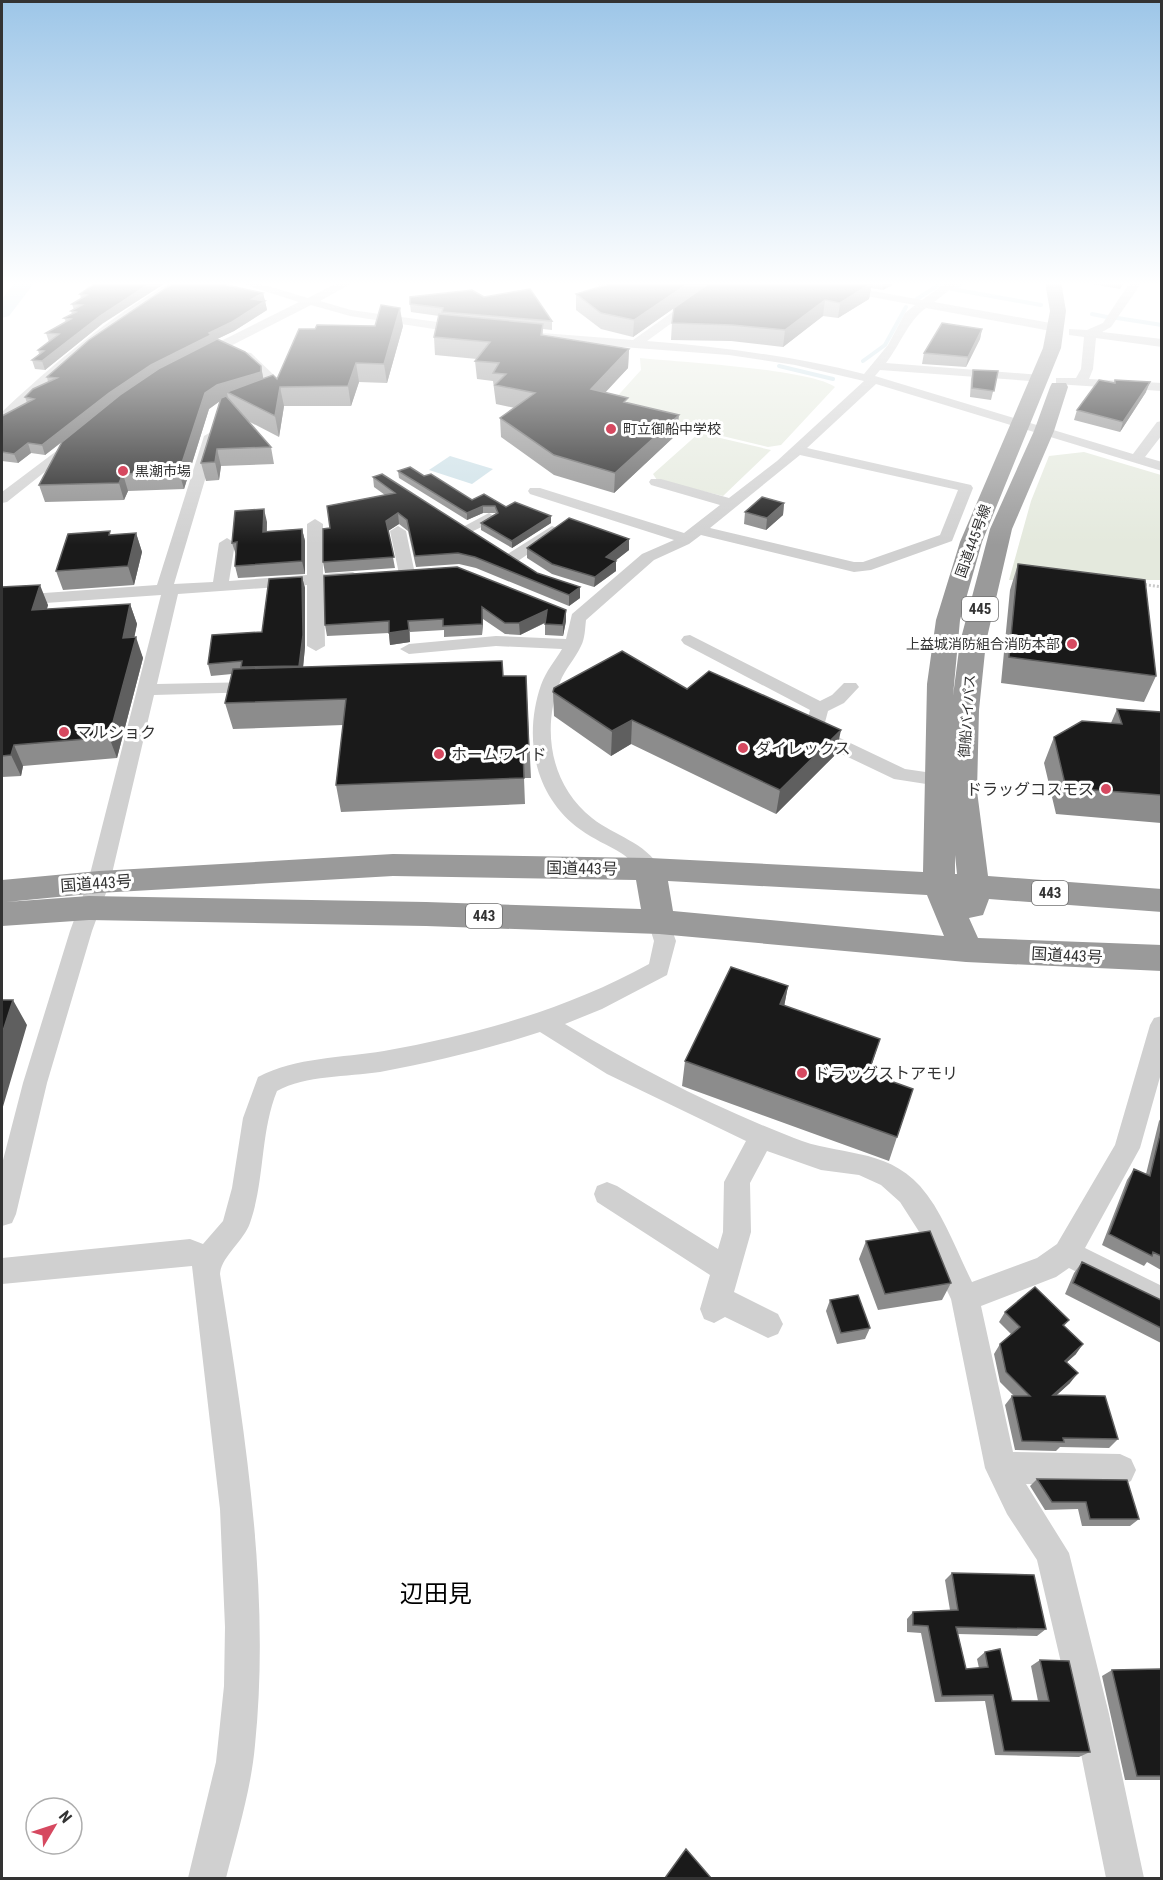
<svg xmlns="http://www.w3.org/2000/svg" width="1163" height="1880" font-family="'Roboto Condensed','Noto Sans JP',sans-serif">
	<rect width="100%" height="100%" fill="#fff"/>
	<path fill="#e4e9dd" d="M640 358C678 362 810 369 835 387L781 445 768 447 660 421 613 401 641 370Z
		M699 433 771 450 723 496 657 480 653 474Z
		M1084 452 1161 475V580H1009L1031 501 1049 456Z"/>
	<path fill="#cce0e7" d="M450 456 493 469 472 484 429 470Z"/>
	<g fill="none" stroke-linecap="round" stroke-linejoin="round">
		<path stroke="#cce0e7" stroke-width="4" d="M965 282 952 289 1041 305
			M917 299 943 282
			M1092 314 1107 317
			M1117 318 1162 325
			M863 361 885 345 906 307
			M779 366 833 379"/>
		<path fill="#cce0e7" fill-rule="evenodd" d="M15 282H35L9 316 2 318V299Z"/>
		<path stroke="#cacaca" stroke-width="3" stroke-dasharray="2 2" stroke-linecap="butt" d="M1141 584 1162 587"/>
		<path fill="#d0d0d0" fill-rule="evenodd" d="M171 282H185L90 347 7 422 2 423V412C54 363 108 318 171 282Z
			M236 282H254L308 298 339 282H354L320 301 351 310 466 326 472 330 466 334 350 316 311 305 203 360H195V354L299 302Z
			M598 282H660L654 285 602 287 598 286Z
			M715 282H728L647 341C721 347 792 356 864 374L888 345 905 313 915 305 806 285 800 282H824L922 300 947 282H960L934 302 1056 324 1062 328 1056 332 926 308C908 321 900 345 886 363L1041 375 1045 376V382L880 370 875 376 1133 454 1157 422 1162 421V435L1145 457 1162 462V471L876 384 807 448 971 485 973 488 952 541 871 570 854 572 701 535 689 544 654 560 586 620C585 628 585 639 581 646 575 659 565 669 560 682 541 730 551 786 592 818 616 837 644 841 661 869L658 874C640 879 635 861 621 853 608 845 593 839 581 830 534 797 523 737 541 685 546 671 555 661 562 649L496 646 409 654 400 649 409 644 496 636 566 639 572 614 642 554 674 540 530 494 528 491 530 488H540L684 533 720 505 651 485 649 482 651 479H661L729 498 777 461 864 381 795 365 729 355 529 340 523 336 529 332 633 340ZM800 455 958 490 940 535 863 562H854L710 528Z
			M1130 282H1142L1111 327 1102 332 1162 339V347L1096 338 1093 369 1089 379 1162 383V391L1056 384V378H1076L1081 369 1084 337 1069 335V329L1087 330 1103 323Z
			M235 350 251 353 277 378V395L260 401 255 400V394L266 390V382L243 359 231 357 229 354Z
			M211 432 218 436 174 584 213 582 219 543 227 538 235 543 229 581 307 575V524L315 519 323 524V574L353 572 361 577 353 582 324 584 325 646 316 651 307 646V585L178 594 157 684 258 682 267 687 258 692 154 695 110 882 92 931 47 1083 16 1214 12 1223 2 1226V1164L23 1083 70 931 88 882 161 595 2 606V596L157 585 204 436Z
			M75 437 82 441 80 444 7 502 2 503V492Z
			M489 513 497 518 494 521 467 534 459 529Z
			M398 526 406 531 415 574 407 579 399 574 390 531Z
			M552 526 557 528 560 531 557 534 518 561H506L504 558 506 555Z
			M690 635 820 701 832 695 844 683H856L859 687 844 703 828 711 823 730 905 769 946 775 949 780 946 785 939 786 894 779 806 737 804 733 810 710 684 644 681 640 684 636Z
			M659 914 667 916 676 941 667 975 602 1009 565 1024C638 1068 714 1107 794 1138 837 1156 885 1147 920 1186 943 1212 956 1250 972 1282L1037 1258 1057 1244 1115 1145 1150 1025 1154 1018 1162 1016V1070L1140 1148 1085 1248 1162 1286V1315L1069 1268 1056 1277 981 1306 1013 1452 1120 1454 1131 1459 1136 1470 1131 1481 1120 1486 1026 1484 1069 1553 1109 1714 1144 1878H1106L1073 1714 1037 1560 1007 1514 985 1468 951 1299 918 1230 900 1202 881 1185 859 1175 821 1170 767 1151 750 1183 751 1232 734 1292 778 1314 783 1324 778 1334 768 1338 725 1317 714 1323 704 1319 700 1309 710 1275 597 1202 594 1194 597 1186 607 1182 617 1186 718 1249 723 1232 724 1182 746 1141 607 1074 540 1032C488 1049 434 1062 380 1072 347 1077 306 1075 277 1091 260 1133 265 1180 250 1223 243 1242 221 1257 220 1274 244 1429 271 1587 255 1745 251 1790 237 1835 226 1878H188L216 1762 224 1686 225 1627 220 1509 192 1266 2 1284V1258L190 1239 203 1244 223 1221 232 1188 243 1118 258 1077C296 1057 342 1058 384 1051 476 1034 566 1010 649 964L654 941 648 922 651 916Z"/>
		<path fill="#9a9a9a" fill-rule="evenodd" d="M1045 282H1061L1066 311 1061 348 982 542 960 620 953 696 960 642 990 529 1034 431 1050 387 1052 383H1066L1068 387 1054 431 1012 529 986 642 979 710 977 791 988 876 1162 889V912L989 899 983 915 969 918 978 938 1162 945V971L966 962 659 934 426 926 89 920 2 926V880L99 871 393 854 650 858 923 872 927 684 936 620 960 542 1043 348 1050 311ZM955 855 957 874H955ZM393 876 636 880 641 909 426 902 89 896 6 902 99 893ZM668 881 927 895 944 936 673 911Z"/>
	</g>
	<path fill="#8c8c8c" d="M97 282 102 324 45 370 35 369 32 360 39 354 38 350 49 342 46 333 66 322 64 318 72 314 71 311 74 310 72 304 81 299 80 294Z
		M711 282 633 337 601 329 576 310V294Z
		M711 282H892V285L883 290 871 288 869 299 838 318 823 316 783 347 731 341 671 340 672 323Z
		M1092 282H1124L1120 289 1092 284Z
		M263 293 267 310 234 331 217 339 261 366 263 379H277L315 329 403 326 387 383 359 382 351 406H284L279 437 248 421 271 447 274 464 221 466 219 480 206 481 201 463 220 401 209 409 184 489 128 491 124 500 45 502 39 485 62 442 45 455 31 453 18 463 2 461V416L27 403 25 397 48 382 47 377Z
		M484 297 552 321V330L543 329V336L629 349 628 368 605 392 628 403 677 434 614 493 554 475 501 437 500 418 515 408 496 404 493 381 477 379 475 361 477 359 435 355 434 337 439 316 411 312 410 304Z
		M982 329 980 339 966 367 922 364 924 353Z
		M973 370 998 371 991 400 970 397 971 379Z
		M1115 380 1146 392 1120 432 1074 420 1077 410 1114 383Z
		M398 471 424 476 472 500 506 507 551 523 512 548 481 530V523L496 513H483L467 520 399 478Z
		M373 477 537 573 580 587V598L569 606 476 568 459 564 416 567 408 531 399 524 388 531 395 568 325 573 323 562 330 528 385 495 374 487Z
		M784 503 783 515 766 530 744 524 745 512Z
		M267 522V531L302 529 305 541V574L238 578 235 566 236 555 232 543Z
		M136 533 142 552 134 585 63 590 56 571 111 535Z
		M527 548 629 550 615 561 616 571 594 587 552 574 527 558Z
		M1018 564 1156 676 1144 702 1001 683 1010 590Z
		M324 576 566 621 563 636 545 635V623L520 635 505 634 483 619 482 635 444 637V630L410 632V642L390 645 389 633 327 636 325 625Z
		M302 577 305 588V647L303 667 503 676H526L531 778H524L525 804 341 812 336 785 343 725 233 729 225 703 232 674 211 676 208 664 262 632Z
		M2 587 48 605 47 609 130 604 137 624 134 637 143 658 117 758 23 766 21 776 2 777Z
		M687 689 836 754 776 814 631 744 611 756 554 716 553 692Z
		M1117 709 1161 712V823L1056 814 1044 763 1054 737 1111 723Z
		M788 986 784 1006 872 1064 869 1073 897 1137 889 1161 682 1086 685 1061Z
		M1161 1118V1270L1147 1262 1144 1266 1102 1245 1127 1180 1134 1169 1146 1174 1159 1121Z
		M866 1241 951 1283 942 1300 878 1310 859 1259Z
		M1082 1262 1161 1300V1343L1065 1294 1074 1273Z
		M830 1300 870 1328 865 1339 837 1344 826 1311Z
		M1005 1312 1069 1320 1064 1326 1076 1354 1067 1362 1070 1383 1056 1395 1118 1439 1109 1448 1060 1447 1056 1451 1015 1450 1005 1405 1012 1396H1014L1000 1382 994 1354 1000 1344 1011 1334 999 1322Z
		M1037 1479 1139 1519 1130 1526H1082L1078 1509 1045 1510 1030 1486Z
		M952 1573 1046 1629 1037 1636 958 1634 966 1669 979 1668 977 1659 985 1652 1012 1701H1038L1031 1666 1040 1660 1090 1752 1079 1757 995 1755 985 1701 935 1702 921 1633 907 1632V1619L913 1612 950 1610 945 1580Z
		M1161 1669V1780H1125L1102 1676 1112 1670Z"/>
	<path fill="#5f5f5f" d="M152 282H167L102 324 45 370 42 361 100 316Z
		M690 282H711L633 337 634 320Z
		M884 282H892V285L883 290Z
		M872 283 869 299 838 318 840 303Z
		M263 293 265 301 252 299Z
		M825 300 823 316 783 347 785 330Z
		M265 301 267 310 234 331 213 341 112 402 45 455 42 445 109 393 151 365Z
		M400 308 403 326 387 383 384 364Z
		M982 329 980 339 966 367 968 357Z
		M629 349 628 368 591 408V389Z
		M356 363 359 382 351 406 348 386Z
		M261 366 264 382 227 392 228 399 220 401 209 409 184 489 179 472 205 393 217 385Z
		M1150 382 1146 392 1120 432 1123 422Z
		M280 387 284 406 279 437 275 416Z
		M679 415 677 434 614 493 615 473Z
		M28 443 31 453 18 463 14 454Z
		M217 449 221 466 219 480 215 462Z
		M123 474 128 491 124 500 119 483Z
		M784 503 783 515 766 530 767 518Z
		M483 506V513L467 520V513Z
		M264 509 267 522 266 544 263 532Z
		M398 513 399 524 388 531 386 521Z
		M551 516V523L512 548V541Z
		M302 529 305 541V574L302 561Z
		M136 533 142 552 134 585 128 566Z
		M629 539V550L606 568V557Z
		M616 561V571L594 587 595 577Z
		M302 577 305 588V647L302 678 299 666Z
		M40 585 48 605 40 630 32 610Z
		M580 587V598L569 606V595Z
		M130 604 137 624 130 659 123 638Z
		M482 607 483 619 482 635Z
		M547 610 548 621 520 635 519 623Z
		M566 610V621L563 636V625Z
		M408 621 410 642 390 645 389 633Z
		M136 637 143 658 117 758 109 737Z
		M632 720 631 744 611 756 612 731Z
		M841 730 836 754 776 814 780 790Z
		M14 745 23 766 21 776 11 755Z
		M788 986 783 1012 780 1004Z
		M13 1000 27 1025 2 1110V1034Z
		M880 1039 872 1064 860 1097 868 1073Z
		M1083 1344 1076 1354 1058 1370 1065 1361Z
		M1078 1373 1070 1383 1046 1405 1053 1395Z"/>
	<path fill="#1a1a1a" stroke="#5f5f5f" stroke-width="1.5" d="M97 282H152L100 316 42 361 32 360 44 351 38 350 59 334 46 333 71 319 64 318 76 312 71 311 82 305 72 304 87 295 80 294Z
		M175 282H213L263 293 252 299 265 301 232 322 209 333 211 335 151 365 109 393 42 445 28 443 14 454 2 452V416L34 399 25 397 33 389 57 378 47 377 89 340Z
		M616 282H690L634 320 601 313 576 294Z
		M711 282H865L872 283 840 303 825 300 785 330 732 325 672 323 674 308Z
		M530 289 552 321 442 312 443 308 410 304V297L472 290 484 297Z
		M381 305 400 308 384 364 356 363 348 386 280 387 275 416 227 392 273 375 277 379 299 329H315L317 325 375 326Z
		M439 314 543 324 541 335 629 349 591 389 628 398 624 402 679 415 615 473 554 455 500 418 535 393 495 385 506 374 493 373 499 363 475 361 490 342 434 337Z
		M942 323 982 329 968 357 924 353Z
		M217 339 245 352 261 366V372L217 385 205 393 179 472 123 474 119 483 39 485 62 442 120 395 160 368Z
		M973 370 998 371 994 391 972 388Z
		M1099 380 1115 383V380L1150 382 1123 422 1077 410Z
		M226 396 271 447 217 449 215 462 201 463 221 398Z
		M410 467 424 476 431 474 472 500 484 494 506 507 515 502 551 516 512 541 481 523 498 513 495 506H483L467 513 398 471Z
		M382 474 537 573 580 587 569 595 475 557 458 553 415 556 407 520 398 513 386 521 394 557 323 562V529L330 528 327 506 395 493 373 477Z
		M762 497 784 503 767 518 745 512Z
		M264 509 263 532 302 529V561L235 566 237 542 232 543 235 511Z
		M569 518 629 539 606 557 616 561 595 577 552 564 527 548Z
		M110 531 109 535 136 533 128 566 56 571 68 534Z
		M1018 564 1145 580 1156 676 1009 657Z
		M457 567 566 610 563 625 545 624 547 610 519 623H505L482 607V624L443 626V619L408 621 409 630 389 633V621L325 625 324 576Z
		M302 577 303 635 299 666 241 667 242 661 208 664 212 635 262 632 269 579Z
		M40 585 32 610 130 604 123 638 136 637 109 737 14 745 11 755 2 756V587Z
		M622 651 687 689 709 671 841 730 780 790 632 720 612 731 553 692 554 688Z
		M502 661 503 676H526L529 752H523L524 778 336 785 346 699 225 703 233 669Z
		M1117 709 1161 712V795L1066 788 1054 737 1082 721 1122 724Z
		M731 967 788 986 780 1004 880 1039 868 1073 913 1089 897 1137 685 1061Z
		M2 1000H13L2 1034Z
		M1161 1130V1256L1153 1252 1152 1256 1109 1234 1134 1169 1150 1176Z
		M930 1231 951 1283 885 1294 866 1241Z
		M1082 1262 1161 1300V1328L1073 1283Z
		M1035 1287 1069 1320 1063 1325 1083 1344 1065 1361 1078 1373 1053 1395 1105 1396 1118 1439 1063 1438 1064 1442 1022 1441 1012 1396H1030L1006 1372 1000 1344 1020 1327 1005 1312Z
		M858 1295 870 1328 841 1333 830 1300Z
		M1037 1479 1127 1480 1139 1519H1090L1086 1502H1052Z
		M952 1573 1034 1575 1046 1629 956 1627 966 1669 988 1667 985 1652 1000 1649 1012 1701H1049L1040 1660 1069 1661 1090 1752 1004 1751 993 1695 942 1696 928 1626 913 1625V1612L958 1610Z
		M1161 1669V1776H1137L1112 1670Z
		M686 1849 711 1878H665Z"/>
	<linearGradient id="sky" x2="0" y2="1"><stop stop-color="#9dc6e8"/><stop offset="0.52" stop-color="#fff"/><stop offset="1" stop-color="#fff" stop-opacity="0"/></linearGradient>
	<rect width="1163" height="545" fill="url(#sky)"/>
	<g fill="#d64960" stroke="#fff" stroke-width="2">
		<circle cx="611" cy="429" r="6"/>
		<circle cx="123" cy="471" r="6"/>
		<circle cx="1072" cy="644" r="6"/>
		<circle cx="64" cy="732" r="6"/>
		<circle cx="743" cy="748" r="6"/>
		<circle cx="439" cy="754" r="6"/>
		<circle cx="1106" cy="789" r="6"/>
		<circle cx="802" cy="1073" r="6"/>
	</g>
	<g text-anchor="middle" stroke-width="6" stroke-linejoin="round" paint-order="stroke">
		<g font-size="14" fill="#333" stroke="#fff" text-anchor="start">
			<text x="623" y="434">町立御船中学校</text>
			<text x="135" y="476">黒潮市場</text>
			<text x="1060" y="649" text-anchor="end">上益城消防組合消防本部</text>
		</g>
		<g font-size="14" fill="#333" stroke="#fff">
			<text transform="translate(973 541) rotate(-70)" y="5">国道445号線</text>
			<text transform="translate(967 716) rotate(-86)" y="5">御船バイパス</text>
		</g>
		<g fill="#fff" stroke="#707070" stroke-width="1.5">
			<rect x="962" y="597" width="36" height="24" rx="4.5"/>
			<rect x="1032" y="881" width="36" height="24" rx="4.5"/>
			<rect x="466" y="904" width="36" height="24" rx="4.5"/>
		</g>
		<g font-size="15" font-weight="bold" fill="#333">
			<text x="980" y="614">445</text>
			<text x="1050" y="898">443</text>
			<text x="484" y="921">443</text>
		</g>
		<g font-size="16" fill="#333" stroke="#fff" text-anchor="start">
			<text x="76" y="738">マルショク</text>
			<text x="755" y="754">ダイレックス</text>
			<text x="451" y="760">ホームワイド</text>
			<text x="1094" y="795" text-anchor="end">ドラッグコスモス</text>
			<text x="814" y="1079">ドラッグストアモリ</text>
		</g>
		<g font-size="16" fill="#333" stroke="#fff">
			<text transform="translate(582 868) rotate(1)" y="6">国道443号</text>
			<text transform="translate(96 883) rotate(-4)" y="6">国道443号</text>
			<text transform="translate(1067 955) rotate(3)" y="6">国道443号</text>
		</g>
		<g font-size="24" fill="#000" stroke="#fff">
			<text x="436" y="1602">辺田見</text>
		</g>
	</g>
	<rect width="1163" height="1880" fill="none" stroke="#333333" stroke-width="6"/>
	<g transform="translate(54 1826) rotate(51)"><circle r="28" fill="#ffffff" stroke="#adadad" stroke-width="1.5"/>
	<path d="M0-4.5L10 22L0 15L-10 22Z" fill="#d64960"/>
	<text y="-9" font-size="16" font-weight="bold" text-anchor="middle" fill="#333333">N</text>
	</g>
</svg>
